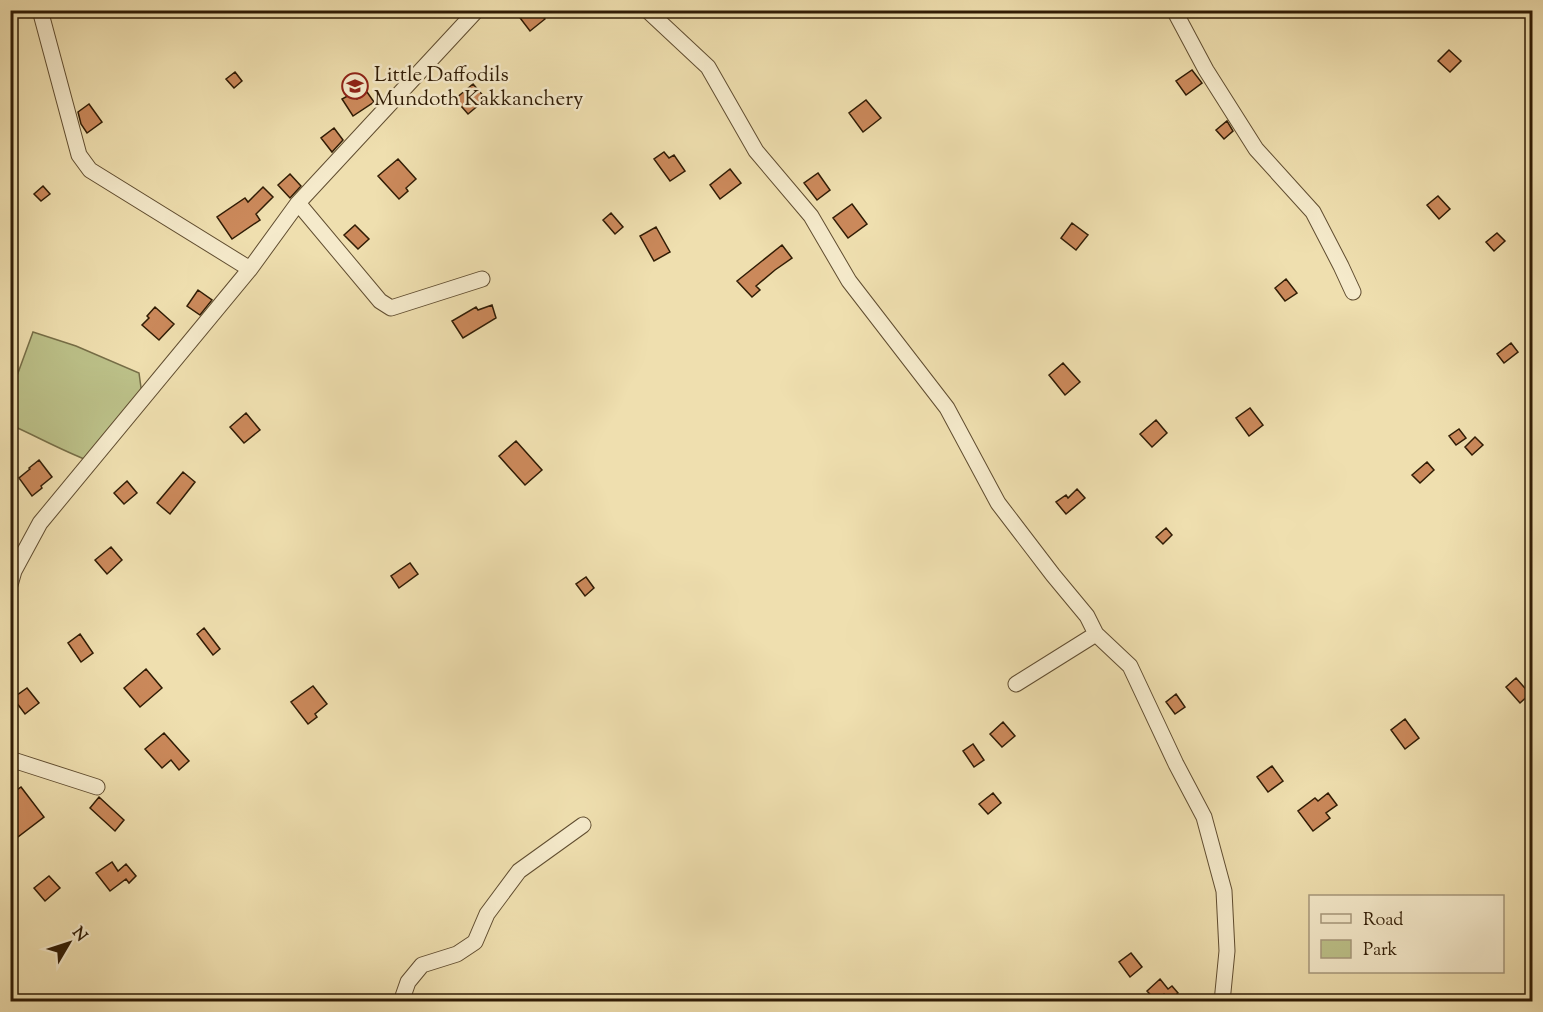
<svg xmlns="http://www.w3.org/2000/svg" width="1543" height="1012" font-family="'Sorts Mill Goudy',serif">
	<rect width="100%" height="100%" fill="#efdfaf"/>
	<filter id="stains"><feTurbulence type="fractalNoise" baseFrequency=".00333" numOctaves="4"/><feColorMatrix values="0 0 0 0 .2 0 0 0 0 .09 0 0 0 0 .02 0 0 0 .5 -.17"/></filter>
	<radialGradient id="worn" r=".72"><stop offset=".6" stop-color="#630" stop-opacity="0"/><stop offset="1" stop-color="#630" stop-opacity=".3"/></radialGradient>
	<path fill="#bcc189" stroke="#766e47" stroke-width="1.5" d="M33 332 76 346 139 373 142 395 87 460C61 450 36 436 11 425V392Z"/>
	<path fill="#cb895b" stroke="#301c05" stroke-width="1.5" d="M514 10H538L545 19 530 31Z
		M1449 50 1461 61 1450 72 1438 61Z
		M1192 70 1202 83 1186 95 1176 81Z
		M235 72 242 81 234 88 226 79Z
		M473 84 486 99 468 114 455 99Z
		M367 92 374 102 353 116 342 99 353 93 357 99Z
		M866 100 881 118 863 132 849 113Z
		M89 104 102 122 87 133 81 124 78 112Z
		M1227 121 1233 131 1224 139 1216 130Z
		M334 128 343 140 332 152 321 138Z
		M664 152 669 158 674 155 685 171 670 181 654 159Z
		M398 159 416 179 406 188 408 191 399 199 378 176Z
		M730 169 741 183 720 199 710 185Z
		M818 173 830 190 817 200 804 183Z
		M290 174 301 186 290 198 278 185Z
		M43 186 50 194 41 201 34 194Z
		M263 187 273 197 256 214 260 220 232 239 217 217 245 198 248 202Z
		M1438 196 1450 209 1439 219 1427 205Z
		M852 204 867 224 848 238 833 218Z
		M611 213 623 227 615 234 603 220Z
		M1072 223 1088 235 1076 250 1061 238Z
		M355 225 369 239 358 249 344 235Z
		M656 227 670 252 654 261 640 236Z
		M1497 233 1505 241 1494 251 1486 242Z
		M782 245 792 258 775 270 756 286 760 290 752 297 737 281Z
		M1286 279 1297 293 1285 301 1275 288Z
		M198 290 212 300 200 315 187 306Z
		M492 305 496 318 463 338 452 321 476 307 478 310Z
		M155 307 174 324 159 340 142 325 149 318 147 316Z
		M1511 343 1518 352 1504 363 1497 354Z
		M1063 363 1080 382 1065 395 1049 375Z
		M1250 408 1263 425 1249 436 1236 418Z
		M246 413 260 430 244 443 230 427Z
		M1156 420 1167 433 1152 447 1140 434Z
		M1459 429 1466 438 1456 445 1449 436Z
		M1475 437 1483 445 1472 455 1465 447Z
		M516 441 542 470 525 485 499 456Z
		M39 460 52 477 41 486 42 488 32 496 19 478 30 469 29 468Z
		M1427 462 1434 470 1420 483 1412 475Z
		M183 472 195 482 170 514 157 503Z
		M127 481 137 493 124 504 114 493Z
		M1077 489 1085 498 1066 514 1056 502 1066 495 1068 498Z
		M1166 528 1172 535 1163 544 1156 537Z
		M111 547 122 560 107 574 95 560Z
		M410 563 418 574 399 588 391 576Z
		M586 577 594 588 585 596 576 584Z
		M204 628 220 649 213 655 197 634Z
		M80 634 93 653 81 662 68 643Z
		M146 669 162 688 140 707 124 688Z
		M1516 678 1530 694 1520 703 1506 687Z
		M313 686 327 704 315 714 317 717 308 724 291 702Z
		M27 688 39 703 25 714 13 698Z
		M1176 694 1185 707 1175 714 1166 702Z
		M1405 719 1419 738 1405 749 1391 730Z
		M1003 722 1015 736 1002 747 990 734Z
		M164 733 189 761 179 770 171 760 162 768 145 749Z
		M973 744 984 760 974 767 963 751Z
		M1272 766 1283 781 1268 792 1257 777Z
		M21 787 44 817 10 843V795Z
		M993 793 1001 803 988 814 979 804Z
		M1328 793 1337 805 1326 813 1330 818 1313 831 1298 811 1315 798 1318 801Z
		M99 797 124 820 115 831 90 808Z
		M112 862 118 871 126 864 136 876 129 883 126 879 110 891 96 873Z
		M49 876 60 888 45 901 34 888Z
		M1131 953 1142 967 1130 977 1119 962Z
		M1160 979 1168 989 1172 986 1178 993 1169 1001 1164 994 1156 1001 1147 991Z"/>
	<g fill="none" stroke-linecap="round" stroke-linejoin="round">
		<g stroke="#604d30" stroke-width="17">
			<path id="minor" d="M40 10 79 155 90 170 250 269
				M647 10 708 67 756 151 811 216 849 281 947 408 998 503 1053 575 1087 616 1096 634 1130 666 1176 764 1204 817 1224 891 1227 951 1222 1002
				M1174 10 1206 70 1256 149 1313 212 1341 266 1353 292
				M298 203 380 301 391 308 482 279
				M10 585 14 571 40 523 250 269 298 203 477 10
				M1016 684 1096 634
				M10 759 97 787
				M401 1002 408 982 422 965 457 954 475 942 487 914 519 871 583 825"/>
		</g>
		<use href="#minor" stroke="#f5eacb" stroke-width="15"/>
	</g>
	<defs>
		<g id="school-ring" transform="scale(1.35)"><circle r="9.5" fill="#f5eacb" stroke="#8f2418" stroke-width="1.5"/><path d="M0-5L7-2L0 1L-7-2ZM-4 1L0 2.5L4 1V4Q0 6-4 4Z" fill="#8f2418"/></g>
	</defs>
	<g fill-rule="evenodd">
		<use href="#school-ring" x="355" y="86"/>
	</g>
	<g text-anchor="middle" stroke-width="5" stroke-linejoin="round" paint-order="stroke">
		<g font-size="21" fill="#301c05" stroke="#f5eacb" text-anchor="start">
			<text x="374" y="81">Little Daffodils<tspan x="374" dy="24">Mundoth Kakkanchery</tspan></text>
		</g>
	</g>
	<rect width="1543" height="1012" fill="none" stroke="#efdfaf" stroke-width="36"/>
	<rect x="12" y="12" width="1519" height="988" fill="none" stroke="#301c05" stroke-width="3"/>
	<rect x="18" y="18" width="1507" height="976" fill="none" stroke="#301c05" stroke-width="1.5"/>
	<rect x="1309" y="895" width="195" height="78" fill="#f5eacb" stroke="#a6987c" stroke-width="1.5"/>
	<rect x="1321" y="914" width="30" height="9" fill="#f5eacb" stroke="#a6987c" stroke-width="1.5"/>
	<text x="1363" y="925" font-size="18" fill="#301c05">Road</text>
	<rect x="1321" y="940" width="30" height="18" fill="#bcc189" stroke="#a6987c" stroke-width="1.5"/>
	<text x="1363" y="955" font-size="18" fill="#301c05">Park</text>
	<g transform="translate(69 943) rotate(51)" stroke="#f5eacb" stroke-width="4.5" paint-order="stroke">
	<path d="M0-4.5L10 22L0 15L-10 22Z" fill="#301c05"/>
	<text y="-9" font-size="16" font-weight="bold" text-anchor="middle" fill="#301c05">N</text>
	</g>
	<rect width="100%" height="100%" filter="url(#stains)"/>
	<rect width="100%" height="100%" fill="url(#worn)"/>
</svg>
